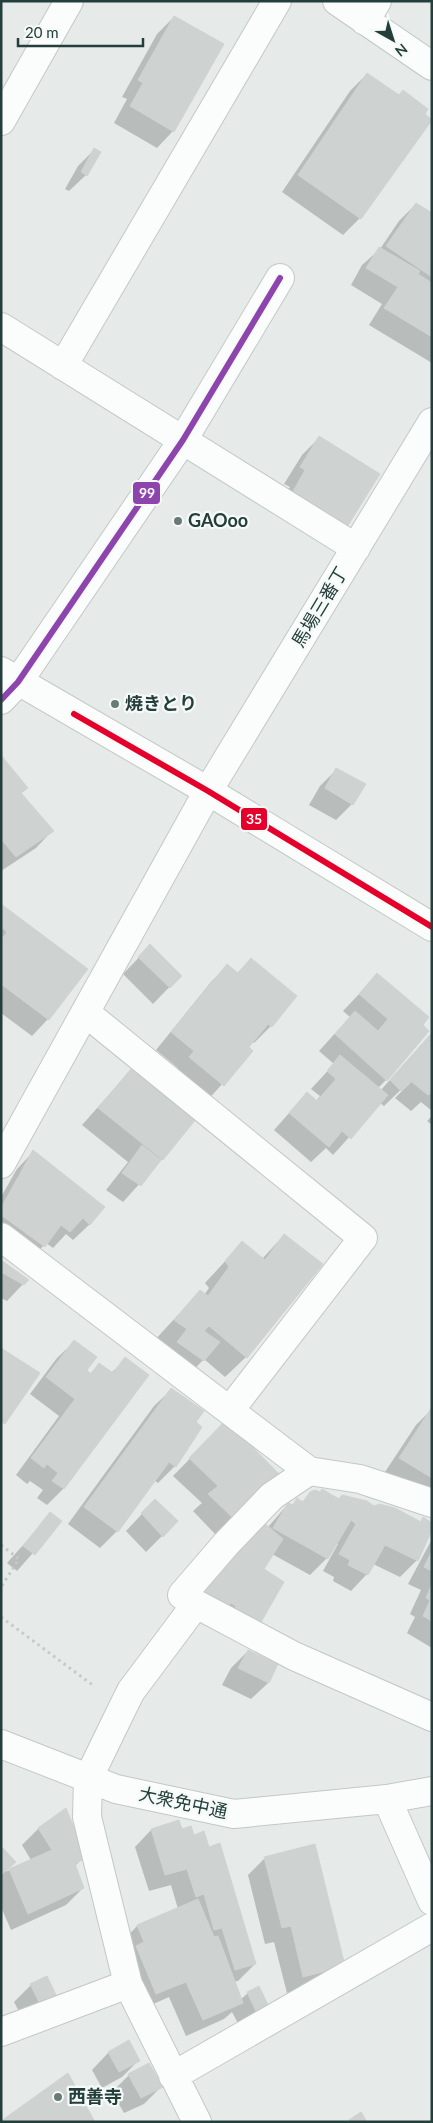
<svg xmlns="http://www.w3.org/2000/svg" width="433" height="2123" font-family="Lato,'Noto Sans JP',sans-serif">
	<rect width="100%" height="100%" fill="#e6ebea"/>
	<path fill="#0003" d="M174 17 173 131 157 148 114 123 127 99 122 97 157 34Z
		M367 74 430 120 360 218 343 235 282 192 350 91Z
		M94 150 86 175 69 191 65 189 78 166Z
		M416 204 432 215V363L369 325 382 304 351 285 362 265 380 249 399 221Z
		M319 438 378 475 276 510 290 487 284 484 302 455Z
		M1 757 26 788 20 794 52 831 36 848 1 871Z
		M337 769 352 804 336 820 309 805 320 786Z
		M1 905 48 1019 32 1036 1 1013Z
		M150 946 180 976 153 1004 123 974Z
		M251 960 295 997 271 1026 254 1043 252 1041 247 1047 252 1051 206 1102 173 1075 178 1068 156 1050 211 982 228 965 237 973Z
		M377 975 427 1017 386 1080 378 1088 380 1091 432 1033V1111L421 1102 411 1111 395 1098 416 1077 415 1076 384 1106 380 1103 333 1155 326 1148 311 1162 274 1130 307 1093 316 1101 320 1096 311 1089 334 1064 319 1051 350 1017 343 1011Z
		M131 1070 162 1159 123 1202 106 1190 128 1162 82 1125Z
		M432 1116V1125L427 1121Z
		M33 1152 90 1224 73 1240 66 1234 53 1248 46 1243 27 1263 1 1244V1197L17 1169Z
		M284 1235 322 1264 246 1357 225 1377 204 1359 183 1381 154 1341 200 1291 204 1295 209 1288 205 1283 242 1243 262 1259Z
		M1 1261 23 1284 7 1301 1 1298Z
		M74 1342 85 1371 90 1374 99 1364 111 1373 126 1359 63 1489 47 1505 37 1498 43 1490 30 1481 27 1484 16 1475 59 1416 30 1394 57 1358Z
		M171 1390 194 1423 193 1437 195 1438 175 1466 158 1483 154 1480 117 1531 100 1548 68 1524 154 1406Z
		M432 1409V1504L383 1475 416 1425Z
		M226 1422 278 1474 225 1528 223 1526 215 1534 193 1511 202 1503 173 1476Z
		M311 1493 374 1507 419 1523 423 1519 417 1560 400 1577 373 1564 367 1574 351 1591 333 1581 334 1577 323 1571 338 1544 336 1543 327 1558 310 1575 272 1554 262 1569 283 1582 260 1622 243 1638 187 1611 213 1571 268 1527 288 1504 291 1506 297 1500 302 1502Z
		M155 1500 177 1521 146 1552 126 1531Z
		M51 1514 60 1522 17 1571 7 1563Z
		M432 1539V1648L407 1633 415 1617 410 1614 421 1590 408 1584Z
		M248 1651 276 1664 268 1683 251 1699 222 1685 231 1668Z
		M66 1810 83 1858 75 1866 83 1888 66 1905 11 1930 1 1907V1848L14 1862 5 1872 31 1860 22 1845 38 1829Z
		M151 1830 181 1831 193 1837 255 1964 238 1981 233 1982 240 2000 248 1993 268 2007 241 2029 232 2012 224 2019 186 2036 169 1997 140 2010 121 1943 137 1926 178 1909 171 1885 149 1891 135 1847Z
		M265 1858 343 1966 327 1983 287 1993 274 1942 265 1944 248 1875Z
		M31 1985 56 1997 24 2021 14 2002Z
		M129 2042 139 2060 122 2077 102 2088 92 2070 108 2053Z
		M129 2075 161 2087 144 2104 124 2113 112 2092Z"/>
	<path fill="#ced2d1" stroke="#cfd4d3" d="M174 16 224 44 174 132 130 106 143 83 138 80Z
		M367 73 399 95 403 90 428 109 425 114 432 120 361 219 298 175Z
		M94 148 101 152 87 176 81 172Z
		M416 203 432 213V277L386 246Z
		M379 247 420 271 418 274 432 283V337L384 308 398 287 366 268Z
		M319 436 380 474 347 527 292 493 305 470 300 467Z
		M1 755 28 788 21 793 54 831 16 857 1 839Z
		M336 768 366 784 353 805 325 788Z
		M1 904 88 969 49 1020 1 984V940L7 932 1 927Z
		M150 944 182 976 170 988 138 957Z
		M251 958 297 996 272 1027 268 1024 249 1047 253 1051 224 1086 189 1057 194 1051 171 1032 227 964 238 973Z
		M377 973 429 1017 423 1025 429 1031 387 1081 335 1034 355 1011 378 1031 388 1019 359 994Z
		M432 1033V1092L428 1095 411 1081 401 1091 390 1080Z
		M432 1033V1092L428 1095 411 1081 401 1091 390 1080Z
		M340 1055 388 1095 351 1139 342 1131 329 1147 289 1113 307 1092 317 1101 336 1079 327 1071Z
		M131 1069 196 1119 163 1160 98 1108Z
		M142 1145 161 1160 141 1186 122 1173Z
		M33 1150 105 1207 90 1225 83 1218 70 1232 61 1225 45 1247 1 1215V1208Z
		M284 1234 323 1264 247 1358 209 1326 204 1331 220 1342 204 1361 177 1342 187 1329 174 1320 200 1290 208 1296 229 1267 225 1261 242 1241 265 1260Z
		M1 1260 29 1280 24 1285 1 1272Z
		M74 1340 97 1357 87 1370 91 1374 99 1363 113 1373 125 1357 149 1375 64 1489 52 1481 58 1473 47 1464 44 1468 31 1458 75 1399 46 1377Z
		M1 1348 40 1373 5 1424 1 1421Z
		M171 1388 204 1411 196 1422 202 1427 176 1467 169 1462 118 1532 84 1507Z
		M432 1407V1478L399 1458Z
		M226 1420 279 1474 242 1512 233 1518 208 1494 218 1486 189 1458Z
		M322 1489 339 1499 342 1495 367 1501 374 1506 379 1504 395 1508 421 1522 423 1517 432 1523V1530L418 1561 385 1545 368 1575 348 1565 350 1560 339 1554 356 1524 351 1520 328 1559 273 1528 288 1503 293 1505 297 1498 303 1502 310 1492 315 1490 320 1492Z
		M155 1499 178 1521 163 1537 141 1513Z
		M50 1512 62 1521 35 1555 23 1546Z
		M263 1522 283 1539 264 1569 284 1582 261 1622 256 1620 254 1624 233 1612 236 1606 231 1603 227 1608 202 1594 225 1559Z
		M432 1551V1571L424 1567Z
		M432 1584V1621L423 1616 430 1600 426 1598Z
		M248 1650 278 1664 269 1683 238 1668Z
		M66 1808 82 1847 84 1859 75 1864 84 1888 28 1914 9 1869 52 1850 38 1828Z
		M179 1820 182 1829 191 1826 194 1835 204 1831 209 1847 220 1843 256 1964 235 1970 222 1928 214 1930 204 1894 196 1897 187 1869 165 1875 151 1829Z
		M315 1844 345 1966 303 1977 291 1926 282 1928 264 1857Z
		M1 1846 16 1862 1 1875Z
		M198 1899 214 1937 218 1936 243 2003 203 2020 186 1982 156 1994 136 1946 144 1942 137 1925Z
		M47 1976 57 1997 41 2006 30 1984Z
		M259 1986 269 2007 257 2013 247 1992Z
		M129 2040 140 2061 119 2072 108 2052Z
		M149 2063 163 2087 141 2098 128 2074Z
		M68 2073 95 2122H1V2121Z
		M361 2112 367 2122H351L349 2120Z"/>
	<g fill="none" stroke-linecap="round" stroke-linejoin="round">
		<g stroke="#c3c8c7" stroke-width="30">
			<path id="minor" d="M337 1 432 66
				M365 21 377 1
				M1 121 69 1
				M1 327 356 548
				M63 366 277 1
				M1 671 208 791 432 927
				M1 700 18 682 183 440 280 278
				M86 1013 363 1238 230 1410
				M1 1164 208 791 432 422
				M1 1237 309 1471 360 1479 432 1503
				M196 1604 294 1656 432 1717
				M1 1744 116 1789 234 1814 387 1799 432 1791
				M387 1799 432 1901
				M1 2032 128 1984
				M173 2076 432 1927
				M197 2122 128 1984 87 1817 88 1779 123 1707 131 1691 196 1604 182 1595 226 1544 272 1496 309 1471"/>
		</g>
		<path stroke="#c2cbca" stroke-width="3" stroke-dasharray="2.5 4" stroke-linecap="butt" d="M1 1545 19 1559 1 1587
			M1 1617 94 1686"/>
		<use href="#minor" stroke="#fbfcfc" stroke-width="28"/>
		<g stroke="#f5faf8" stroke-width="10">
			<path id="bus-1" d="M1 700 18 682 183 440 280 278"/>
		</g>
		<g stroke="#f5faf8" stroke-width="10">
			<path id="bus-2" d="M74 714 208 791 432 927"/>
		</g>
		<use href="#bus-1" stroke="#8e44ad" stroke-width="6"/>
		<use href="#bus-2" stroke="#e4002b" stroke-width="6"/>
	</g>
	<g fill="#687b78" stroke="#f5faf8" stroke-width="2">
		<circle cx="178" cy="521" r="5"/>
		<circle cx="115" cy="704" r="5"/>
		<circle cx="58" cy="2097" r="5"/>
	</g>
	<g text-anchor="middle" stroke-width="4.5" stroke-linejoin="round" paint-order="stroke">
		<g font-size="18" font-weight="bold" fill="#243f3b" stroke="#f5faf8" text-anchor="start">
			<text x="188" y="527">GAOoo</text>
			<text x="125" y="710">焼きとり</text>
			<text x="68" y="2103">西善寺</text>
		</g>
		<g font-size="18" fill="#243f3b" stroke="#f5faf8">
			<text transform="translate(320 607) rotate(-59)" y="6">馬場三番丁</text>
			<text transform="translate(183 1803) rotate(12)" y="6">大衆免中通</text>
		</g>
	</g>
	<g stroke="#f5faf8" stroke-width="2">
		<rect x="132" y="481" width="29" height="24" rx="5" fill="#8e44ad"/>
		<rect x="240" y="807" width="28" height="24" rx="5" fill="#e4002b"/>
	</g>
	<g font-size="14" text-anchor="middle" font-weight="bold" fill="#fff">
		<text x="147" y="498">99</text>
		<text x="254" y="824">35</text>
	</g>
	<rect width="433" height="2123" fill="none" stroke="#243f3b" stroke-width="5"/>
	<g transform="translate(393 40) rotate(141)" stroke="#f5faf8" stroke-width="4" paint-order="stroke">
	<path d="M0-4L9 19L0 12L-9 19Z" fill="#243f3b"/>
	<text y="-8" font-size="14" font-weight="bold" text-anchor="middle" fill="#243f3b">N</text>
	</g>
	<path d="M18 38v8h125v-8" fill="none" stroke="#243f3b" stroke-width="2.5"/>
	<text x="25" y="38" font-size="15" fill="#243f3b" stroke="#f5faf8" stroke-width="4" paint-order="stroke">20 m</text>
</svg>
